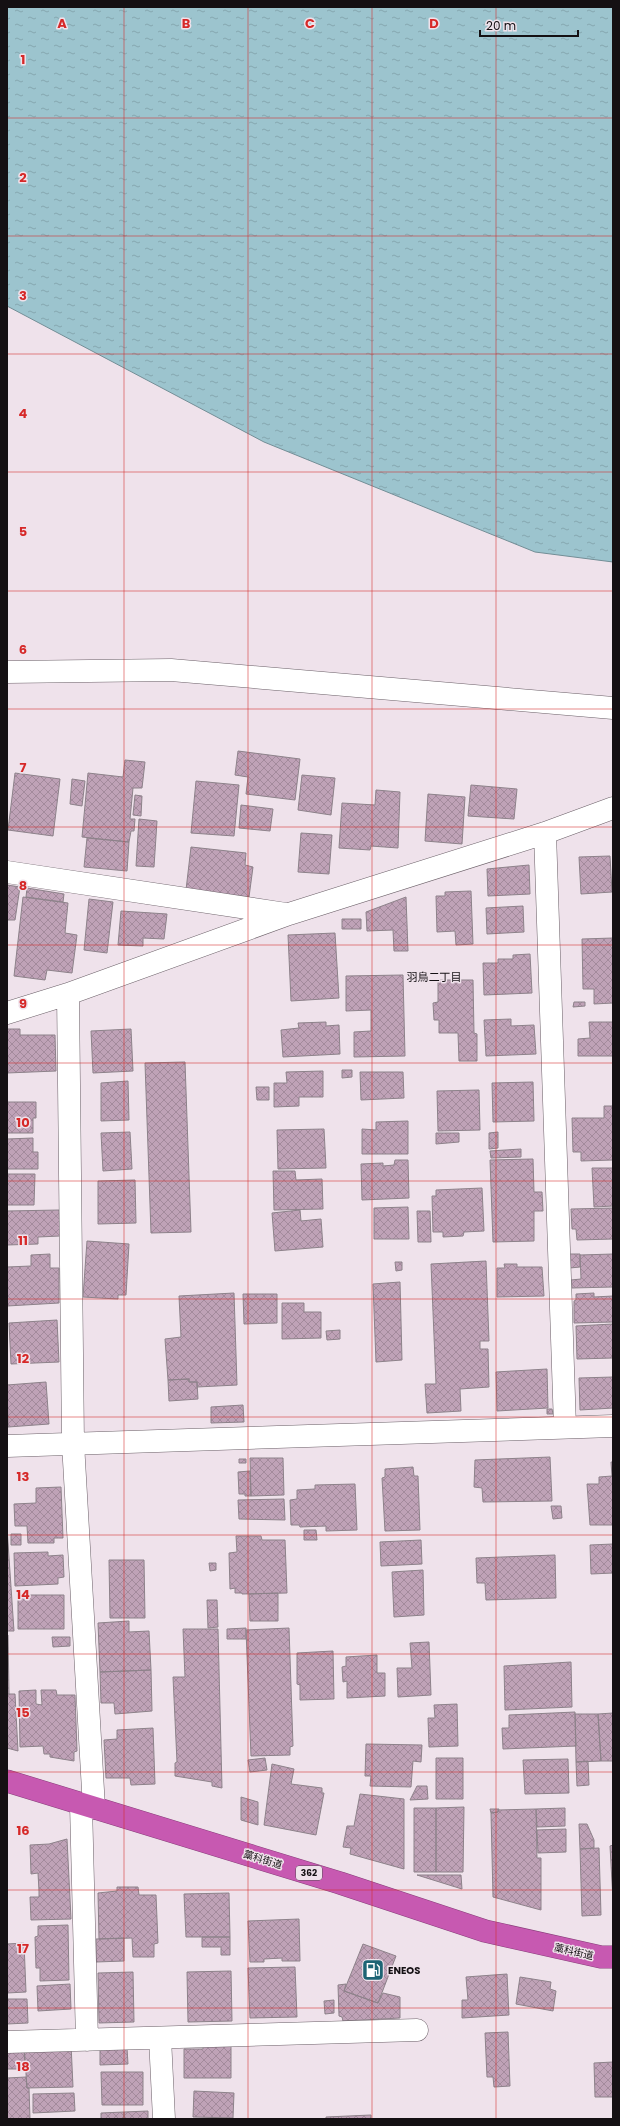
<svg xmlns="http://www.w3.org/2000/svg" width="620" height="2126" font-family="Poppins,'Noto Sans JP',sans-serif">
	<defs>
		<pattern id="water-ripples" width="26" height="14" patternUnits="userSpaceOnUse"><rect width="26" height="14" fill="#9cc4ce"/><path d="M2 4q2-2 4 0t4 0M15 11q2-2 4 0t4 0" fill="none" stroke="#86a7b0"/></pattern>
		<pattern id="building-cross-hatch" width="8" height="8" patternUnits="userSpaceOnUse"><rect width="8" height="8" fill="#bfa2b7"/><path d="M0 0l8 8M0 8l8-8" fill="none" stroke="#a38a9c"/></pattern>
	</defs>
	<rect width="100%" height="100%" fill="#efe2eb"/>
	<path fill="url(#water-ripples)" stroke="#738e96" d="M7 7H613V562L535 552 264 442 7 306Z"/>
	<path fill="url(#building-cross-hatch)" stroke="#8d828a" d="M238 751 300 759 295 800 246 794 248 777 235 775Z
		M125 760 145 762 142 788H133L130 819H135L134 831H131L129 842 82 837 88 773 123 777Z
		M15 773 60 779 53 836 8 830Z
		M302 775 335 778 331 815 298 810Z
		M72 779 85 781 82 806 70 804Z
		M196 781 239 785 234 836 191 833Z
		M471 785 517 789 514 819 468 816Z
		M376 790 400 792 398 848 371 846 370 850 339 848 342 803 375 805Z
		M428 794 465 797 462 844 425 841Z
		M135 795 142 796 141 816 133 815Z
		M241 805 273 809 270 831 239 828Z
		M139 819 157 821 154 867 136 866Z
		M301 833 332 835 329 874 298 872Z
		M87 838 129 842 127 871 84 867Z
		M191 847 246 853 245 865 253 867 249 897 186 890Z
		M610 856 612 892 581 894 579 857Z
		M529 865 530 894 488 896 487 869Z
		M7 885 20 887 15 920H7Z
		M27 888 64 894 63 902 26 897Z
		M471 891 473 944 456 945 455 931 437 932 436 896H445V892Z
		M23 897 68 903 65 933 77 935 72 973 47 970 45 980 14 976Z
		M406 897 408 951H394L393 930 367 931 366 912Z
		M89 899 113 902 107 953 84 950Z
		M523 906 524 932 487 934 486 908Z
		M121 911 167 914 164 939 143 938V946L118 945Z
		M342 919H361V929H342Z
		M335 933 339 998 291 1001 288 935Z
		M613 938V1003L594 1004V989H583L582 939Z
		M530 954 532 993 484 995 483 963H498V959H513V955Z
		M403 975 405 1056 354 1057V1032L371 1031V1010L346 1011V976Z
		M438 980H473L474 1033 477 1034V1061H459L458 1033H439V1020H434L433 1003 438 1002Z
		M574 1002H585V1006L573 1007Z
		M511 1019V1026L534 1025 536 1054 486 1056 484 1020Z
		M326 1022V1026L339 1025 340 1054 283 1057 281 1030 299 1028 298 1023Z
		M589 1022H613V1056H578V1039L590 1038Z
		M7 1029H20V1035H55L56 1071 7 1073Z
		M131 1029 133 1071 93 1073 91 1031Z
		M185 1062 191 1232 151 1233 145 1063Z
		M342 1070H352V1077L342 1078Z
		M323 1071V1097H299V1106L274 1107V1083H287L286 1072Z
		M360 1072H403L404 1098 361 1100Z
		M128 1081 129 1120 101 1121V1083Z
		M533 1082 534 1121 493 1122 492 1083Z
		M256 1087H269V1100H257Z
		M479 1090 480 1130 438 1131 437 1091Z
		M7 1102H36V1118H33V1133H7Z
		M604 1106H613V1160L581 1161V1152H573L572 1118H604Z
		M408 1121V1154H362V1129L376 1130V1122Z
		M324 1129 326 1168 278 1169 277 1130Z
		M130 1132 132 1169 103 1171 101 1133Z
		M498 1132V1148L489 1149V1133Z
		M436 1133H459V1142L436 1144Z
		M33 1138V1152H38V1169H7V1139Z
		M521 1149V1157L491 1158 490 1151Z
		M533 1159 534 1192H542L543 1211H534V1241L493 1242 490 1160Z
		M395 1160H408L409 1198 362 1200 361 1164 383 1163V1166L394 1165Z
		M592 1168H613V1206L594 1207Z
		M273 1171H295L296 1180 322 1179 323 1209 274 1210Z
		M7 1174H35L34 1205H7Z
		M135 1180 136 1223 98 1224V1181Z
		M482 1188 484 1231 464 1232 463 1236 443 1237V1232H433L432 1196H436V1190Z
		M408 1207 409 1239H374V1208Z
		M613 1208V1239L577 1240 576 1229H572L571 1209Z
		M59 1210 60 1236 38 1237V1244L7 1245V1211Z
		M300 1210 301 1221 321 1219 323 1247 275 1251 272 1213Z
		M417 1211H430L431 1242H418Z
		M87 1241 129 1244 126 1295H118V1299L83 1297Z
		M50 1254V1268H59V1303L7 1306V1267L31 1266V1255Z
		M569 1254H580V1267L570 1268Z
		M613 1254V1287L572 1288 571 1280 581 1279 580 1255Z
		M486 1261 489 1341H480V1349H488L489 1387 460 1389 461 1411 427 1413 425 1384H436L431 1264Z
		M395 1262H402V1270L396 1271Z
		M504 1264H517V1267H542L544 1296 497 1297V1268H505Z
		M400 1282 402 1360 376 1362 373 1284Z
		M234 1293 237 1385 197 1387V1382H189V1379L168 1380 165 1339 181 1337 179 1296Z
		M594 1293V1297L613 1296V1322L574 1323V1301L576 1300V1294Z
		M243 1294H277V1323L244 1324Z
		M282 1303H304V1312H321V1338L282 1339Z
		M57 1320 59 1362 11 1364 9 1323Z
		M613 1324V1358L577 1359 576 1326Z
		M340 1330V1339L327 1340 326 1331Z
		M547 1369 548 1408 497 1411 496 1372Z
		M613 1377V1408L580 1410 579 1378Z
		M189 1379V1382H197L198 1399 169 1401 168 1380Z
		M46 1382 49 1424 8 1427 7 1385Z
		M243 1405 244 1422 211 1423V1407Z
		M547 1409H552L553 1414H547Z
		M550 1457 552 1501 483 1502 482 1488 474 1487 475 1460Z
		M250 1458H283L284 1495 251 1496Z
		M239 1459H246V1463H239Z
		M611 1462H613V1525H590L587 1484H599V1477L612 1476Z
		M413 1467 414 1476H418L420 1530 385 1531 382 1478 385 1477V1469Z
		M250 1471 251 1496H245V1494H239L238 1472Z
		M355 1484 357 1530 326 1531V1526L300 1527 299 1525H291L290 1500 297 1499V1490L315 1489V1485Z
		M61 1487 63 1538H54V1543H28L27 1526H15L14 1504 36 1503V1488Z
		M284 1499 285 1520 239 1519 238 1500Z
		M551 1506H561L562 1518 553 1519Z
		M7 1528 14 1631H7Z
		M304 1530H316L317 1540H304Z
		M11 1534H21V1545H11Z
		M236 1536H261L262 1540H285L287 1593 242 1594V1593H235V1588L230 1589 229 1553 237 1552Z
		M421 1540 422 1564 381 1566 380 1542Z
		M613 1544V1573L591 1574 590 1545Z
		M48 1552V1556L63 1555 64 1577 58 1578V1584L15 1586 14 1553Z
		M555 1555 556 1598 486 1600 485 1583H477L476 1558Z
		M109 1560H144L145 1618H110Z
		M209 1563H216V1570L210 1571Z
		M423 1570 424 1615 394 1617 392 1572Z
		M278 1593V1621H250L249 1594Z
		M18 1595H64V1629H18Z
		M207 1600H217L218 1627 208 1628Z
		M129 1621V1632L149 1631 151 1670 100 1672 98 1623Z
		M246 1628V1639H227V1629Z
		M289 1628 293 1746 290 1747V1755L251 1756 246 1630Z
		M183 1629H218L222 1788 212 1786V1782L175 1776V1763L177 1762 173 1677H185Z
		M8 1635 9 1694H7V1635Z
		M52 1637H70V1646L53 1647Z
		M429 1642 431 1695 398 1697 397 1668H412L410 1643Z
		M333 1651 334 1699 300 1700V1685L297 1684V1653Z
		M377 1655V1673H385V1696L347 1698V1681L343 1682 342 1667 346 1666V1657Z
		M571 1662 572 1707 505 1710 504 1666Z
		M151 1670 152 1711 115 1714 114 1703H101L100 1672Z
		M36 1690V1704L42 1705 41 1690H56L57 1695H75L77 1751 74 1752V1761L50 1757V1754H44L43 1746 20 1747 19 1691Z
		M7 1694H15L18 1751 7 1748Z
		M457 1704 458 1746 429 1747 428 1718H435L434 1705Z
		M575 1712 576 1746 503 1749 502 1728H509V1715Z
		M613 1713V1761H601L598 1714Z
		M575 1714H598L601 1761 576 1762Z
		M153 1728 155 1784 131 1785 130 1778H106L104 1740 117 1739V1730Z
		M366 1744 422 1745 421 1762 413 1761 411 1787 370 1786 371 1776H365Z
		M265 1758 267 1770 250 1772 248 1760Z
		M436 1758H463V1799H436Z
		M568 1759 569 1793 525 1794 523 1760Z
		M588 1761 589 1785 577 1786 576 1762Z
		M272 1764 294 1769 291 1784 322 1788V1793H324L316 1835 264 1825Z
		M417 1786H427L428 1799 410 1800Z
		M360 1794 404 1799V1869L350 1854 351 1848 343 1847 347 1826H354Z
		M241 1797 258 1802V1825L241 1820Z
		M464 1807 463 1872H436V1808Z
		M414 1808H436V1872H414Z
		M565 1808V1826L537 1827 536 1809Z
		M490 1809H499L498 1812 491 1813Z
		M536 1809 537 1858H541V1910L493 1897 491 1813 498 1812V1810Z
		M579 1824H587L594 1840V1848L580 1849Z
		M566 1829V1852L538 1853 537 1830Z
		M67 1839 71 1919 31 1920 30 1897H39V1891L38 1873 31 1874 30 1845 49 1844Z
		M613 1845V1900L610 1846Z
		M599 1848 601 1915 582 1916 580 1849Z
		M417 1875H461L462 1889Z
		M117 1887H138L139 1895H156L158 1943 154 1944V1957H133L132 1938 99 1939 98 1893 117 1891Z
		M229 1893 230 1937H186L184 1894Z
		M299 1919 300 1961H282V1958L264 1959V1962H250L248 1921Z
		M68 1925 69 1980 40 1981V1968H36L35 1937 38 1936V1926Z
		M202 1937H230V1955H221V1947H202Z
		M124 1938V1961L96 1962V1939Z
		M24 1943 26 1992 7 1993V1944Z
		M363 1944 396 1956 378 2003 344 1991Z
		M295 1967 297 2017 250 2018 248 1968Z
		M231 1971 232 2021 188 2022 187 1972Z
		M133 1972 134 2022 99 2023 98 1973Z
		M507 1974 509 2015 462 2018V2000H468L466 1977Z
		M520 1977 551 1982 550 1989 556 1991 553 2011 516 2004Z
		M70 1984 71 2009 38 2011 37 1986Z
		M346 1984 344 1991 378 2003 383 1993 400 1997V2018L343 2021 342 2017 339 2016 338 1985Z
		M7 1999H27L28 2023 7 2024Z
		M334 2000V2013L325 2014 324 2001Z
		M508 2032 510 2086 494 2087 493 2077H487L485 2033Z
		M203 2041H231V2078H184V2049H203Z
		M71 2044 73 2087 27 2088 24 2045Z
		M24 2045 25 2069H7V2046Z
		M100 2048H127L128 2064 100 2065Z
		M613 2062V2097H595L594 2063Z
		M101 2072H143V2105H102Z
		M26 2077 27 2088H29L30 2119H7V2078Z
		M194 2091 234 2093 233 2118 193 2117Z
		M74 2093 75 2111 33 2113V2094Z
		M148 2111V2119H124V2112Z
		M124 2112V2119H101V2113Z
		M371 2115V2119H326V2117Z"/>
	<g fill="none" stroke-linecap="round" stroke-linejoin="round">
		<g stroke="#6b6068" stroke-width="23">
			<path id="minor" d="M7 672 171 670 613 708
				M545 833 565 1427
				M7 872 286 914
				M68 994 73 1443 94 1808
				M7 1013 68 994 289 914 545 833 613 808
				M7 1446 613 1426
				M81 1805 87 2040
				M160 2038 164 2119
				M7 2042 417 2030"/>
		</g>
		<g stroke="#883f7a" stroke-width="23">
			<path id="highway" d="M7 1781 340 1883 485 1931 601 1957H613"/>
		</g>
		<use href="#minor" stroke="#fff" stroke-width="22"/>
		<use href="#highway" stroke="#c759b1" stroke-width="22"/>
	</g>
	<path fill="none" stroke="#d62828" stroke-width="1" stroke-opacity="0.55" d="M124 7V2119M248 7V2119M372 7V2119M496 7V2119M7 118H613M7 236H613M7 354H613M7 472H613M7 591H613M7 709H613M7 827H613M7 945H613M7 1063H613M7 1181H613M7 1299H613M7 1417H613M7 1535H613M7 1654H613M7 1772H613M7 1890H613M7 2008H613"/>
	<defs>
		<g id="fuel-square" transform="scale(1.15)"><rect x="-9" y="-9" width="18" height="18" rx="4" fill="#1d6474" stroke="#efe2eb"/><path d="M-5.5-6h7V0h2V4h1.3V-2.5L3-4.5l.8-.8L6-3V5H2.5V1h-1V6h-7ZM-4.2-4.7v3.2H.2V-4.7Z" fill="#fff"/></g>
	</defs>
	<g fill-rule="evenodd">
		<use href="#fuel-square" x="373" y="1970"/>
	</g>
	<g text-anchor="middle" stroke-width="3" stroke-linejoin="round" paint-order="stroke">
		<rect fill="#efe2eb" stroke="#564f54" stroke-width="1" x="296" y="1866" width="26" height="14" rx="3"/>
		<g font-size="9" font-weight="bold" fill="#141013">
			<text x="309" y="1876">362</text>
		</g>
		<g font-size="10" fill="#141013" stroke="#efe2eb">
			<text transform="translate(263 1859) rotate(17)" y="4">藁科街道</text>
			<text transform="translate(574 1951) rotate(13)" y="4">藁科街道</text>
		</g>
		<g font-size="10" font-weight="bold" fill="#141013" stroke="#efe2eb" text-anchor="start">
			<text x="388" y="1974">ENEOS</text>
		</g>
		<g font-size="11" fill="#141013" stroke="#efe2eb">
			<text x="434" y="981">羽鳥二丁目</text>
		</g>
	</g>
	<g font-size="13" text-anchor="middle" font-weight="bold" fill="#d62828" stroke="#efe2eb" stroke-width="3" stroke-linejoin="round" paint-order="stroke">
		<text x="62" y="28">A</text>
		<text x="186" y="28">B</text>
		<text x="310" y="28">C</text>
		<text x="434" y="28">D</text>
		<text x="23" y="64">1</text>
		<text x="23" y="182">2</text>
		<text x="23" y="300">3</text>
		<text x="23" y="418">4</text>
		<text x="23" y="536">5</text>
		<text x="23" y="654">6</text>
		<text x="23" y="772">7</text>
		<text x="23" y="890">8</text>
		<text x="23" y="1008">9</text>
		<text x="23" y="1127">10</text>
		<text x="23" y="1245">11</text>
		<text x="23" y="1363">12</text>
		<text x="23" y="1481">13</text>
		<text x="23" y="1599">14</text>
		<text x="23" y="1717">15</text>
		<text x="23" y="1835">16</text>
		<text x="23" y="1953">17</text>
		<text x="23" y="2071">18</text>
	</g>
	<rect width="620" height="2126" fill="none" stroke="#141013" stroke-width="16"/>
	<path d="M480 30v6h98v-6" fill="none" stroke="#141013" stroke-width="2"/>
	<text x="486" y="30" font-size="12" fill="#141013" stroke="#efe2eb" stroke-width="3" paint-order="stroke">20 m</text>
</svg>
